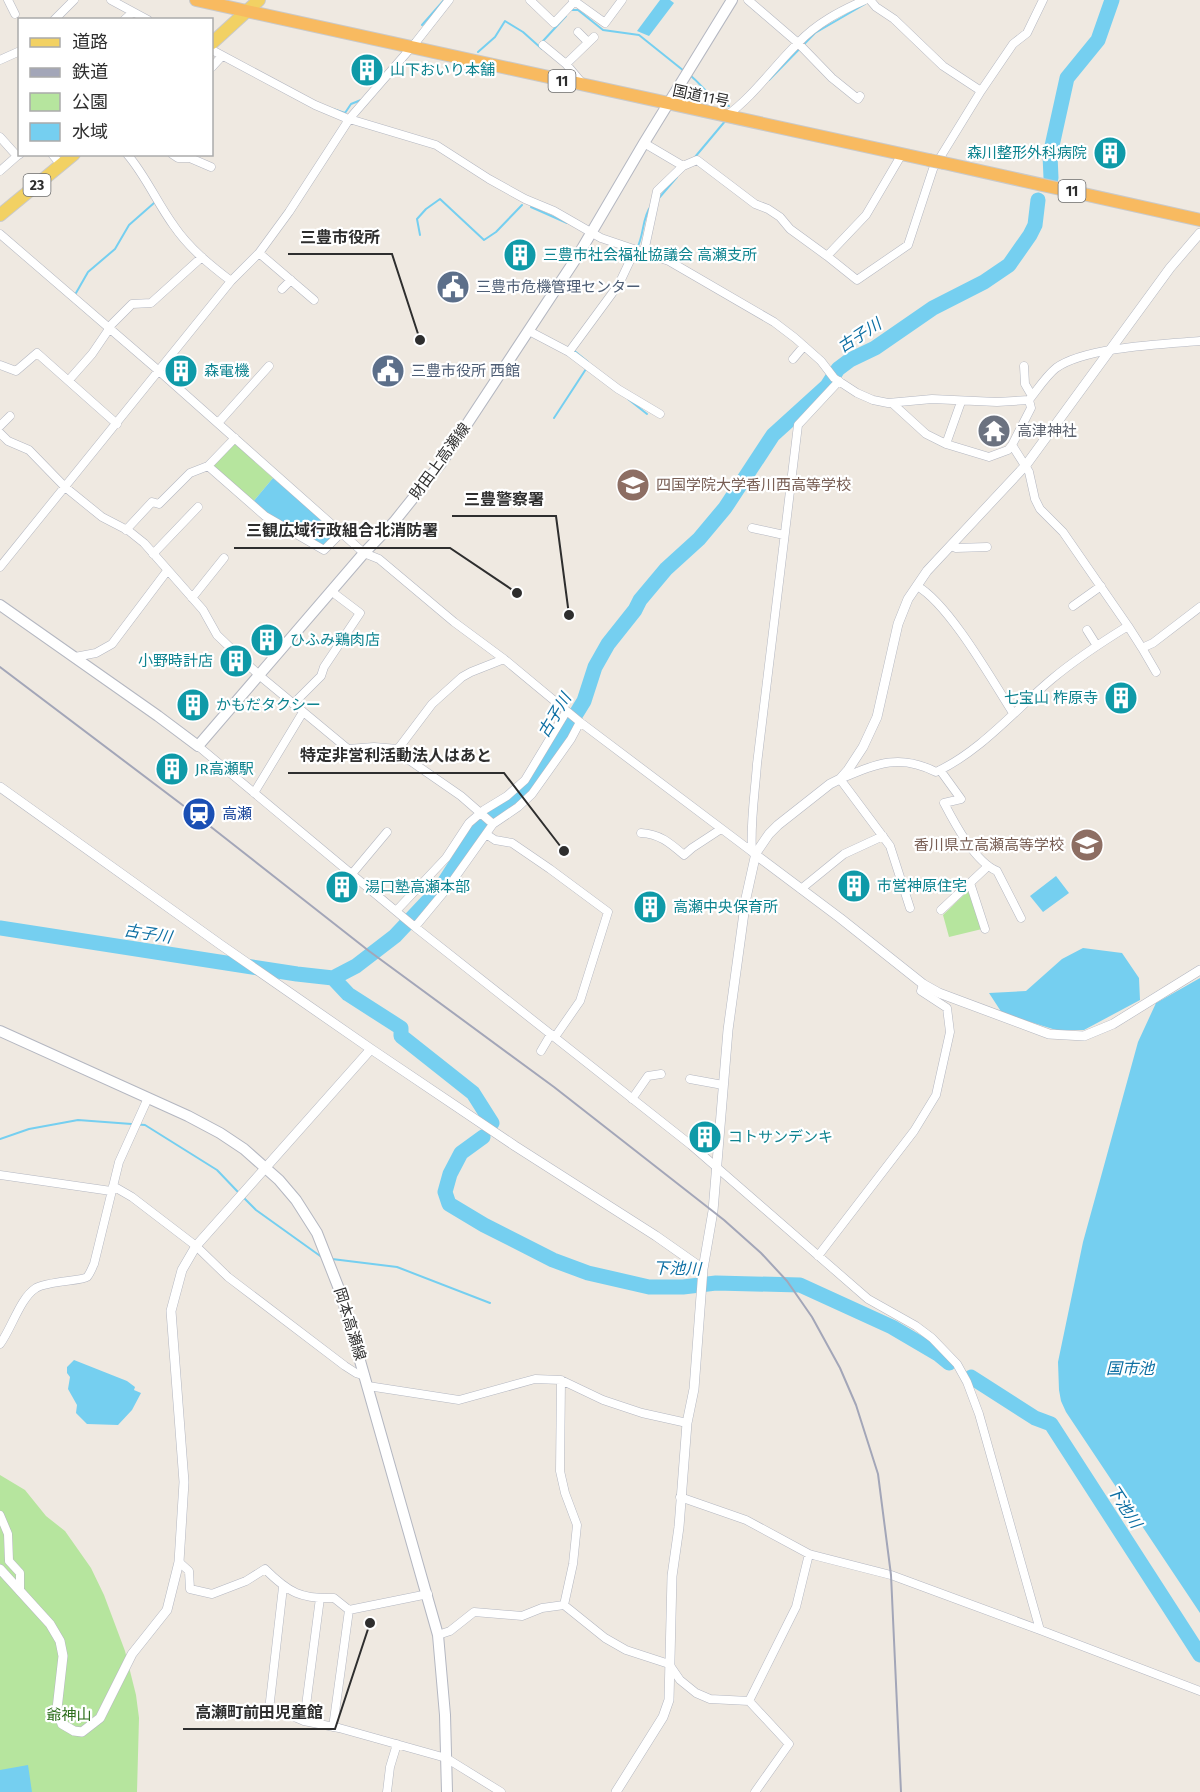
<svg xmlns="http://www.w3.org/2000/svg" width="1200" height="1792" font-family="'Fira Sans','Noto Sans JP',sans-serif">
	<rect width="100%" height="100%" fill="#efe9e1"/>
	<path fill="#b6e59e" d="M234 443 273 478 253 502 212 467Z
		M970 889 982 929 949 937 943 915Z
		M0 1475 25 1490 46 1516 65 1531 91 1568 104 1595 125 1651 136 1695 139 1718 137 1792H0Z"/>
	<path fill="#75cff0" d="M660 0H670L674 3 649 36 637 31Z
		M273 478 337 533 322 548 266 514 253 502Z
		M1056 876 1069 893 1043 912 1030 896Z
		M1083 948 1122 953 1139 978 1140 1000 1084 1030H1056L1002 1013 989 993 1026 991 1062 959Z
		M1200 978V1613L1066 1412 1061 1401 1059 1390 1058 1362 1083 1242 1138 1042 1156 1003Z
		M74 1360 127 1381 135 1387 134 1390 141 1393 132 1410 118 1425 87 1424 76 1413 77 1405 68 1389 70 1377 67 1373V1367Z
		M28 1765 32 1792H0V1770Z"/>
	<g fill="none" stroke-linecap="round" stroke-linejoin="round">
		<path stroke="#75cff0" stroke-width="2" d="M572 10H578L603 30 639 35 684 71
			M422 25 444 0
			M543 41 566 16
			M478 52 495 37 505 21 523 32 542 49
			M691 76C702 85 714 103 729 106
			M769 80 815 33 865 4
			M333 109 345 113 351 104 361 100
			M695 157 726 120
			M659 198 677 177
			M531 207 567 223
			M420 235 417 219 426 209 440 199 484 240 496 232 522 205
			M637 248C644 236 642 217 651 206
			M76 293 88 272 115 249 129 225 154 203
			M572 349 588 362
			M628 399 647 414
			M554 418 586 369
			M0 1139 29 1129 78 1120 145 1125 217 1170 238 1192
			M242 1196 256 1210 323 1258
			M332 1259 397 1267 490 1303"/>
		<path stroke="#75cff0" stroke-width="15" d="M1051 178 1050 155 1067 78 1098 40 1112 0
			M0 928 297 974 333 978 356 966 395 936 442 886 477 831 494 812 522 793 539 774 584 701 595 667 608 644 635 610 640 600 666 569 699 539 725 508 773 435 827 386 838 369 850 360 875 348 933 308 984 282 1009 265 1030 235 1035 225 1038 200
			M333 978 348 994 401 1028V1036L473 1093 492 1123
			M483 1137 461 1153 450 1174 445 1192 449 1204 484 1225 553 1260 588 1273 649 1287H683L716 1283 800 1285 892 1327 938 1354 949 1363
			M971 1377 1035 1418 1051 1424 1200 1655"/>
		<g stroke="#b4b7c1" stroke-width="9">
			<path id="minor" d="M8 0 15 14
				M111 0 148 20
				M530 0 554 23 574 2
				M573 0 605 23 622 0
				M748 0 798 43C817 23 840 11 865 0
				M870 0 876 7 894 19 943 66 981 91
				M54 20 74 0
				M124 20 133 12
				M578 32 588 42
				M543 45 566 64 582 83
				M212 50 315 105 346 118 436 145 489 179 525 199 554 211 601 238 669 261 774 322 795 338 821 361 834 378 857 393 873 400 888 403 932 399 997 402 1029 400C1037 390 1046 376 1056 368 1085 347 1164 344 1200 341
				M0 60 20 51
				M566 64 594 37
				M212 67 222 56
				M726 116C753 97 774 66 798 43L832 78 858 99 860 96
				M0 137 17 156 20 154
				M52 154 61 165
				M127 154C146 176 157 203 174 226 189 248 210 265 231 281
				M172 154 178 158H190L211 167
				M683 166 697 160 755 204 768 209 780 217 790 229 827 256 866 215 902 154
				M0 171 17 156
				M0 234 159 371 364 553 379 559 454 622 504 659 580 722 759 857
				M644 252 657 191 683 166 644 143
				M259 253 314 300
				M827 256 857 280 908 245 933 169 981 91 1013 44 1027 33 1043 0
				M282 289 291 280
				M108 328 132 304 151 303 202 257
				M529 331 569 352 618 389 660 414
				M569 352 619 284 635 250
				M793 359 804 346
				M0 365 16 371 37 353 117 424
				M1024 366 1025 384 1032 396
				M69 380 92 354 109 329
				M1029 400 1031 408 1012 445 1029 472 1035 499 1040 509 1063 532 1128 626
				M892 403 926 434 946 444 989 457 1008 450 1012 445
				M218 423 269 366
				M0 426 10 416
				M0 433 8 441 29 450 65 487 102 517 129 531 144 543 203 610 217 635 260 676 348 749 374 747 398 749 409 760 461 796 493 824
				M946 444 961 402
				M208 466 265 516 324 550 342 532
				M752 528 784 535
				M126 530 152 502 159 504 190 473 208 466 235 438
				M951 546 956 548 987 547
				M153 554 198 507
				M0 567 231 281 259 253 289 212 350 118 416 42 449 0
				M917 586C949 604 992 680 1013 713
				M192 598 224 558
				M1073 606 1101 586
				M1087 630 1097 646
				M1142 648 1156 672
				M75 657 96 653 112 644 167 571
				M293 704 321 676 324 667 360 613 331 591
				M198 746 415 927 691 1145 868 1299 916 1326 932 1338 957 1364 967 1382 979 1414 1040 1630
				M398 749 432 704 462 677 471 672 504 659
				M940 770 961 799 944 803C955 824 975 862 997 871L1021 918
				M254 793 303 712
				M641 833C660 834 670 843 684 855L692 848 721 829
				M486 834 495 840 512 843 550 869 608 912 580 1001 555 1037
				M752 852C750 823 755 793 757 764L798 425 839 381
				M351 875 387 832
				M970 883 985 929
				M801 889 844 854 883 836
				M910 908 890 846 840 779C876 764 899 753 936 772 981 751 1015 710 1052 679 1076 659 1102 642 1128 626L1142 648 1153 643 1200 607
				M941 910 987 867
				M396 911 446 858 469 823 484 810 507 796 525 780 566 712
				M415 927 449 886 493 824 518 807 532 794 571 739 580 722
				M541 1051 551 1034
				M690 1079 723 1085
				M632 1099 648 1076 661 1074
				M0 1175 111 1191
				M113 1186 132 1197 196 1246 228 1277 345 1366 356 1373 365 1376
				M818 1256 914 1131 936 1095 950 1032 947 1008 921 991 923 984
				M0 1344C12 1328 20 1298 36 1288 48 1281 82 1281 87 1277 90 1274 92 1268 94 1264L119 1162 148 1098
				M561 1380 560 1471 565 1493 577 1525 573 1564 564 1605
				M368 1386 459 1400 535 1379 561 1380 603 1400 642 1413 687 1423
				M680 1497 746 1520 809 1554 891 1575 1040 1630 1200 1691
				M0 1515 8 1534 9 1561 20 1573V1591
				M179 1562 189 1571 190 1589 212 1594 246 1581 265 1569C289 1593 301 1599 334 1598L349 1610 428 1594
				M438 1635 450 1631 474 1612 522 1616 542 1608 564 1605 605 1638 626 1650 669 1664 680 1680 696 1693 710 1699 749 1701 789 1744 755 1792
				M749 1701 796 1607 809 1554
				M255 1710 281 1711 304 1721 339 1728 446 1758 501 1792
				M269 1710 283 1587
				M304 1721 320 1598
				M333 1727 349 1610
				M387 1792 390 1767 397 1744"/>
		</g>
		<g stroke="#b4b7c1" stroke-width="10">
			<path id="tertiary" d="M0 787 221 945 371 1049 515 1146 656 1236 703 1269
				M760 858 840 918 923 984 939 993 1049 1034 1084 1036 1113 1024 1200 970
				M0 1569 50 1624 60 1641 63 1656 57 1709 62 1724 74 1731 82 1732 100 1718 132 1654 167 1610 179 1562 184 1482 171 1311 182 1270 196 1246 371 1049
				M616 1792 663 1717 669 1700 672 1576 679 1527 687 1423 694 1389 703 1269 713 1211 728 1030 746 898 756 853 769 834 778 825 830 784 840 779 848 770 863 747 877 717 898 624 908 599 927 571 1026 465 1170 268 1200 233"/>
		</g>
		<g stroke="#b4b7c1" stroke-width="12">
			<path id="secondary" d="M0 605 158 716 198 746 364 553 394 522 442 462 577 257 644 143 732 0
				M0 1031 188 1116 220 1133 244 1149 279 1180 296 1200 317 1233 341 1294 438 1635 445 1715 447 1792"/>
		</g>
		<g stroke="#c9c9c9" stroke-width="14">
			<path id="primary" d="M212 43 259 0
				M0 215 74 154"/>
		</g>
		<g stroke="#c9c9c9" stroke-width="14">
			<path id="trunk" d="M196 0 929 160
				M944 163 1200 220"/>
		</g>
		<use href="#minor" stroke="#fff" stroke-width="8"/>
		<use href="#tertiary" stroke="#fff" stroke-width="9"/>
		<use href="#secondary" stroke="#fff" stroke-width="10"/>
		<use href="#primary" stroke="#f2d163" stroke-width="12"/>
		<use href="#trunk" stroke="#f8ba60" stroke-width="12"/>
		<path stroke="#a3a6b8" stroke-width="2" d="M0 667 197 816 369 951 554 1087 724 1220 761 1253 787 1281 812 1317 840 1368 856 1405 878 1474 891 1575 901 1792"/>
		<g stroke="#c9c9c9" stroke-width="14" stroke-linecap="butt">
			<path id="trunk-bridge" d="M929 160 944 163"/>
		</g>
		<use href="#trunk-bridge" stroke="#f8ba60" stroke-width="12"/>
	</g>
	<defs>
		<g id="building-disc" transform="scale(1.725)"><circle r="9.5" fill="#0f9aa8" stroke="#fff"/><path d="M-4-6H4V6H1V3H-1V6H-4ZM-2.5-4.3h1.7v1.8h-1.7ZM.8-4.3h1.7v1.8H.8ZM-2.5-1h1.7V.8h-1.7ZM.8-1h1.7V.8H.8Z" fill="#fff"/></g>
		<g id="civic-disc" transform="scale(1.725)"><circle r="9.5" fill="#5c6f8a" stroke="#fff"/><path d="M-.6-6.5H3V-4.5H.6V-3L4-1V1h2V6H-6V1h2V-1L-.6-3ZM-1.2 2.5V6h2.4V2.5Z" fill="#fff"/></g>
		<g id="temple-disc" transform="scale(1.725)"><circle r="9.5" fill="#6b7280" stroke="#fff"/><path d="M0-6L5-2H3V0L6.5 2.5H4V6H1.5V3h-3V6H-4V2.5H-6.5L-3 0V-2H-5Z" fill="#fff"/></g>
		<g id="school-disc" transform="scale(1.725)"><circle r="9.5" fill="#8d6e63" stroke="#fff"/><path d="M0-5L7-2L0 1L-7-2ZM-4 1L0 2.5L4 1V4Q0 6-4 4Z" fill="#fff"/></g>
		<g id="station-disc" transform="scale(1.725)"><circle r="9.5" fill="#1a4fb4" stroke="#fff"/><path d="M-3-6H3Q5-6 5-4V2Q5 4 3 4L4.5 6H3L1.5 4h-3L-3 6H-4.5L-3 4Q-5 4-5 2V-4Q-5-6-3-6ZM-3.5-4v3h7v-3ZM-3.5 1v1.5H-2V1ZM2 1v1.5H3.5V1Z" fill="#fff"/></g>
	</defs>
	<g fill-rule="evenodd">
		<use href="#building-disc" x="367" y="70"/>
		<use href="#building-disc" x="1110" y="153"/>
		<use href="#building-disc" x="520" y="255"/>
		<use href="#civic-disc" x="453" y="287"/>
		<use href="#building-disc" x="181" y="371"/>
		<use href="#civic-disc" x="388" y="371"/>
		<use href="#temple-disc" x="994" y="431"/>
		<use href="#school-disc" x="633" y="485"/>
		<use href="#building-disc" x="267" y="640"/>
		<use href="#building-disc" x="236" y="661"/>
		<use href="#building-disc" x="1121" y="698"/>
		<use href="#building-disc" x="193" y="705"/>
		<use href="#building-disc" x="172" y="769"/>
		<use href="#station-disc" x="199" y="814"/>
		<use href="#school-disc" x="1087" y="845"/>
		<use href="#building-disc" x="854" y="886"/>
		<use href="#building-disc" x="342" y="887"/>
		<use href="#building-disc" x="650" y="907"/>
		<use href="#building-disc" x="705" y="1137"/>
	</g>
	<g text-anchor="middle" stroke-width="4.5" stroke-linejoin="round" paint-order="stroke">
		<g fill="#fff" stroke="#6d6d6d" stroke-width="1.5">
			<rect x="548.5" y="70" width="27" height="22" rx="4.5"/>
			<rect x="23.5" y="174" width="27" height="22" rx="4.5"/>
			<rect x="1058.5" y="180" width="27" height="22" rx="4.5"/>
		</g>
		<g font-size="14" font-weight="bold" fill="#2e2e2e">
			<text x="562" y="86">11</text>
			<text x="37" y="190">23</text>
			<text x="1072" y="196">11</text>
		</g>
		<g font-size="15" fill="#0d838f" stroke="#fff" text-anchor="start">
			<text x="390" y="75">山下おいり本舗</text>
			<text x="1087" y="158" text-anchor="end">森川整形外科病院</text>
			<text x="543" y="260">三豊市社会福祉協議会 高瀬支所</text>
			<text x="204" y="376">森電機</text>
			<text x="290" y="645">ひふみ鶏肉店</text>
			<text x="213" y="666" text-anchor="end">小野時計店</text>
			<text x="1098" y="703" text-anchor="end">七宝山 柞原寺</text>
			<text x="216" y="710">かもだタクシー</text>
			<text x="195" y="774">JR高瀬駅</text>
			<text x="877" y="891">市営神原住宅</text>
			<text x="365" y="892">湯口塾高瀬本部</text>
			<text x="673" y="912">高瀬中央保育所</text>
			<text x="728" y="1142">コトサンデンキ</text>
		</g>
		<g font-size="15" fill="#2e2e2e" stroke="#fff">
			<text transform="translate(701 96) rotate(12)" y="5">国道11号</text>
			<text transform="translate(440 461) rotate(-54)" y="5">財田上高瀬線</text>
			<text transform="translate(350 1324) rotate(73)" y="5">岡本高瀬線</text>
		</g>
		<g font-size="15" fill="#4e5e75" stroke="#fff" text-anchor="start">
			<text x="476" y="292">三豊市危機管理センター</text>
			<text x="411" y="376">三豊市役所 西館</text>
		</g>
		<g font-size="15" fill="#5b616d" stroke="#fff" text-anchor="start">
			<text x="1017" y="436">高津神社</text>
		</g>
		<g font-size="15" fill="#785e54" stroke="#fff" text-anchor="start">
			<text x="656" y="490">四国学院大学香川西高等学校</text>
			<text x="1064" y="850" text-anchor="end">香川県立高瀬高等学校</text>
		</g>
		<g font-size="15" fill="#164399" stroke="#fff" text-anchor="start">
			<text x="222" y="819">高瀬</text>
		</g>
		<g font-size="15" fill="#2c6e1b" stroke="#fff">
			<text x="69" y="1720">爺神山</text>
		</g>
		<g font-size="16" font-style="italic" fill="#0d6fa3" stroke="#fff">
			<text transform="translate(859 335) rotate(-33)" y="6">古子川</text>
			<text transform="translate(554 715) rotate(-59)" y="6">古子川</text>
			<text transform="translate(148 933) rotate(9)" y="6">古子川</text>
			<text transform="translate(677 1268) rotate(1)" y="6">下池川</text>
			<text x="1130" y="1374">国市池</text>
			<text transform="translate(1125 1506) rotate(57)" y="6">下池川</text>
		</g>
	</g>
	<path fill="none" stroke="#2e2e2e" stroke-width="2" d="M420 340L392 254H288M569 615L556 516H452M517 593L450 548H234M564 851L504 773H288M370 1623L335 1729H183"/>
	<g fill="#2e2e2e" stroke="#fff" stroke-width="2">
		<circle cx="420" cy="340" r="6"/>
		<circle cx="569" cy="615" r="6"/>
		<circle cx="517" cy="593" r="6"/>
		<circle cx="564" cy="851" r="6"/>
		<circle cx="370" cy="1623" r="6"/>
	</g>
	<g font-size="16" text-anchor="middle" font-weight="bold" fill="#2e2e2e" stroke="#fff" stroke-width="4.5" stroke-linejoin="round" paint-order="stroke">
		<text x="340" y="243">三豊市役所</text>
		<text x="504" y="505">三豊警察署</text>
		<text x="342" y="536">三観広域行政組合北消防署</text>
		<text x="396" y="761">特定非営利活動法人はあと</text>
		<text x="259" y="1718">高瀬町前田児童館</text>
	</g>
	<rect x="18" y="18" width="195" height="138" fill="#ffffff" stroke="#ababab" stroke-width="1.5"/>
	<rect x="30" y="38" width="30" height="9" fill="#f2d163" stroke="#ababab" stroke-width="1.5"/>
	<text x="72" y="48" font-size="18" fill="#2e2e2e">道路</text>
	<rect x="30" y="68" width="30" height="9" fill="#a3a6b8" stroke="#ababab" stroke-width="1.5"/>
	<text x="72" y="78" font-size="18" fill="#2e2e2e">鉄道</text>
	<rect x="30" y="93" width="30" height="18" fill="#b6e59e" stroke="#ababab" stroke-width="1.5"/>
	<text x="72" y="108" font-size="18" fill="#2e2e2e">公園</text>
	<rect x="30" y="123" width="30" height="18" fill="#75cff0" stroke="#ababab" stroke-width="1.5"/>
	<text x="72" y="138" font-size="18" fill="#2e2e2e">水域</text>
</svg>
